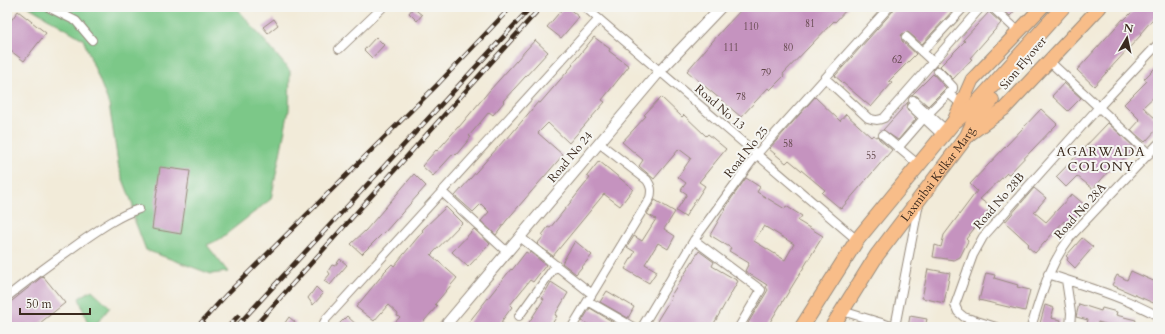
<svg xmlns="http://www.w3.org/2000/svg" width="1165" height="334" font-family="Cardo,serif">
	<rect width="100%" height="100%" fill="#f6f6f2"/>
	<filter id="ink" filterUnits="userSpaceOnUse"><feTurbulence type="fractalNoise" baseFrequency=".025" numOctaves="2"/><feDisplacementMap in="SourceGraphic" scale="8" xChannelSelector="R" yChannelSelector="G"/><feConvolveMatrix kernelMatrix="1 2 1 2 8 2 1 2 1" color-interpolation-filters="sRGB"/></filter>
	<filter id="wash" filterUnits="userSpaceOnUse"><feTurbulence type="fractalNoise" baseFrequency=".012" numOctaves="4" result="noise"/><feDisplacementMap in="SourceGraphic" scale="16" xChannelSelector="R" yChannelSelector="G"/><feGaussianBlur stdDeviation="0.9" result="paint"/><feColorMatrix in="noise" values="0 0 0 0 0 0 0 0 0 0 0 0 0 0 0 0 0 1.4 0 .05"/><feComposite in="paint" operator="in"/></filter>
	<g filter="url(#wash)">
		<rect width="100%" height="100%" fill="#f2ebd9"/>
		<path fill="#7bc888" stroke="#5b7953" d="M29 7H236L290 71 289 110 271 199 220 239 207 245 228 272 211 274 146 250 133 216V205L119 169 109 104 83 39Z
			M92 290 110 307 99 321 89 327 79 298Z"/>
		<g id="blocks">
			<path fill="#c593bf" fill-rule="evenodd" d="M564 7H567L579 17 561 38 547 27Z
				M744 7H849L835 22 834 21 783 74 784 76 770 90 768 88 741 117 687 71 724 28Z
				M894 7H956L922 44 908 32 902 34 901 36 902 41 916 54 889 81 892 83 871 107 835 76 893 11Z
				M1000 7H1018L1010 16Z
				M1137 7H1158V13L1140 34 1141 35 1094 86 1077 70 1123 19 1124 20Z
				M413 8 422 15 417 21 409 13Z
				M18 11 46 33 24 61 7 48V26Z
				M989 12 1001 23 970 58 972 59 953 79 940 66 965 41 963 40Z
				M274 19 278 25 268 33 263 27Z
				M376 37 384 45 372 58 364 50Z
				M594 37 610 49 609 51 629 66 602 100 605 102 569 143 548 123 538 133 563 155 506 221 496 235 481 221 489 212 481 204 473 212 455 196 506 138 507 139 538 102 540 103 573 65 572 64Z
				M535 40 548 52 503 101 504 102 493 115 489 112 469 136 471 137 456 155 454 153 433 176 422 166 436 150 437 151 458 127H459L490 90Z
				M1158 65V93L1143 107 1158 121V128L1145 142 1131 130 1140 120 1124 104 1147 81 1144 79Z
				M933 74 946 88 928 106 917 96 912 95Z
				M1064 83 1081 98 1068 111 1052 96Z
				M661 97 682 117 684 115 706 136 708 134 726 149 699 182 705 186 685 217 676 211 687 194 681 190 686 183 678 177 691 158 679 149 654 179 639 166 643 160 622 142 646 116 644 115Z
				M815 97 840 121 846 114 871 137 873 135 876 137 878 136 879 139 892 150 841 209 822 193 825 190 789 160 786 163 769 149Z
				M908 102 907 109 916 119 898 140 883 130Z
				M1041 109 1057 124 1009 174 1007 173 980 199 991 207 966 239 968 241 960 257 954 260 933 257 935 245 941 247 944 235 977 191 970 184Z
				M1108 123 1134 147 1118 165 1116 163 1093 189 1077 176 1066 187 1056 177Z
				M599 161 633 189 620 206 604 194 553 256 537 244 544 236 542 235 548 227 550 228 590 178 587 176Z
				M160 167 190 171 181 234 152 229Z
				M414 174 426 186 385 232H384L362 254 351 244 366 230Z
				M746 178 760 187 757 192 785 209 786 206 802 216 798 221 823 236 767 327H755L748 323 768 290 766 287 767 285 745 271 749 263 729 251 731 248 710 235 731 199ZM764 226 794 244 785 260 754 241Z
				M1034 188 1046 198 1034 212 1046 222 1072 194 1086 206 1068 226 1064 221 1035 253 1027 246 1029 244 1005 222Z
				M655 200 675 212 664 229 675 236 668 249 658 243 645 264 657 271 649 283 625 269 635 252 627 247 634 236 642 241 656 219 647 214Z
				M446 207 462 223 431 255 457 278 435 304 437 306 419 327H391L400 317 397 316 398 314 388 305 374 321 356 307 384 273V272L392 264 394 266 423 231 422 230Z
				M474 229 490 244 468 267 452 252Z
				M1082 238 1093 247 1075 268 1067 260 1068 258 1066 256Z
				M575 241 592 255 576 274 562 263Z
				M699 251 714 262 712 266 738 281 712 327H668L657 321 671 298 670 297Z
				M526 252 529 254 530 252 546 265 533 282 530 280 510 305 512 307 501 322 508 327H465L511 269 512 270Z
				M340 259 347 265 330 285 324 281 330 274 328 271 332 265 335 266Z
				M928 269 950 273 944 303 922 298Z
				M1131 271 1158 283V305L1112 285 1117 275 1127 280Z
				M986 273 995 275 994 278 1018 285 1017 287 1030 290 1025 311 979 300Z
				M43 276 65 303 35 327H7V305Z
				M551 282 568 293 555 315 557 316 550 327H526L544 299 542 298Z
				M316 287 323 294 313 305 308 298Z
				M607 291 634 307 628 318 600 302Z
				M1079 304 1101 311 1102 308 1117 312 1116 315 1136 320 1134 327H1112V326L1098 322 1097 327H1086L1088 320 1076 317Z
				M1045 305 1054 308 1051 318 1061 320 1059 327H1039Z
				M590 308 613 322 609 327H592L582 321Z
				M347 316 359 327H336Z
				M910 316 927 319 925 327H908Z
				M289 317 296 323 292 327H282Z"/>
		</g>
	</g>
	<g filter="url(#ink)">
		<use href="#blocks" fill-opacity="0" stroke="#968a7c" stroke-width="1"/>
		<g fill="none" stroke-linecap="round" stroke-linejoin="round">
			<g stroke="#968a7c" stroke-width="10">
				<path id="minor" d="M48 7 76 21 92 40
					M992 7 1019 32
					M586 8 857 240
					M906 37 933 62
					M339 49 383 7
					M922 52 964 7
					M1049 61 1149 154
					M826 79 868 118C874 120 878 121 884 118L981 7
					M948 93 961 104
					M913 100 947 131
					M912 107 943 136
					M928 114 953 89V87L938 71
					M883 135 919 165
					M898 148 924 118
					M442 192 507 252
					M520 237 592 294
					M694 240 761 290 739 327
					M1048 274C1085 286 1124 297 1158 316
					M1066 280 1071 313 1070 327
					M7 297C30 278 54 261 78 244 97 231 117 216 139 209
					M588 301 633 327
					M842 311 895 327
					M519 316 556 265
					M322 327 326 319 599 19
					M572 327 650 198C652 190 651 186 647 180L599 143
					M642 327 694 240 757 154 889 7
					M895 327 919 203
					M996 327 964 317 958 312 955 305 973 255 983 237 1099 107 1158 44
					M1031 327C1042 293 1049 265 1071 236L1158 144"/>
			</g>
			<g stroke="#968a7c" stroke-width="12">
				<path id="tertiary" d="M444 327 660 71 721 7"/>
			</g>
			<g stroke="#968a7c" stroke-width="15">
				<path id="primary" d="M953 123 972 80 1042 7
					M967 136 1004 109 1100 7"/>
			</g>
			<g stroke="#968a7c" stroke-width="16">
				<g id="trunk">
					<path d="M802 327 857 240 953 123 975 105 1063 7"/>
					<path id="s1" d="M832 327 877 255 967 136 974 121 992 100"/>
				</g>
			</g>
			<use href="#minor" stroke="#fff" stroke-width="8"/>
			<use href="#tertiary" stroke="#fff" stroke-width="10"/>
			<use href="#primary" stroke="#f8bd89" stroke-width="13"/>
			<use href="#trunk" stroke="#f8bd89" stroke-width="14"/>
			<g stroke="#3b2a1e" stroke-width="4.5">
				<path id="rail" d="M197 327 227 294 437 85 511 7
					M228 327 238 316
					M236 327 531 7
					M254 327 541 7"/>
			</g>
			<use href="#rail" stroke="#f6f6f2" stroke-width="3" stroke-dasharray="9" stroke-linecap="butt"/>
		</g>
	</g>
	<g text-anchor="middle" stroke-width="4" stroke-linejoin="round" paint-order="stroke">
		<g font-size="10" fill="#5e4446">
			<text x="810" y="27">81</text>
			<text x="751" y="30">110</text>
			<text x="731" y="51">111</text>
			<text x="788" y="51">80</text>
			<text x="897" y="63">62</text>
			<text x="766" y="76">79</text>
			<text x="741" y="100">78</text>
			<text x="788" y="147">58</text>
			<text x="871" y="159">55</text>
		</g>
		<g font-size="12" fill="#3b2a1e" stroke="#f6f6f2">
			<text transform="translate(1023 63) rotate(-50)" y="4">Sion Flyover</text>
			<text transform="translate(720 107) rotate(41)" y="4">Road No 13</text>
			<text transform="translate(746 152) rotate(-51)" y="4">Road No 25</text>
			<text transform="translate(570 157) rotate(-50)" y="4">Road No 24</text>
			<text dy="4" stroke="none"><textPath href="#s1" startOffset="186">Laxmibai Kelkar Marg</textPath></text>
			<text transform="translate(999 201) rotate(-49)" y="4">Road No 28B</text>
			<text transform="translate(1080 211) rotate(-48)" y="4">Road No 28A</text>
		</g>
		<g font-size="13" letter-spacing="1" fill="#3b2a1e" stroke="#f6f6f2">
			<text x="1101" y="156">AGARWADA<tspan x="1101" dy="15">COLONY</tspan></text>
		</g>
	</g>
	<rect width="1165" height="334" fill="none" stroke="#f6f6f2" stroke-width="24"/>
	<g transform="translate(1127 38) rotate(9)" stroke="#f6f6f2" stroke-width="3" paint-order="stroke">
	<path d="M0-3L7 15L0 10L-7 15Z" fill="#3b2a1e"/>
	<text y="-6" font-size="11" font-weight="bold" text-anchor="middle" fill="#3b2a1e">N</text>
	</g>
	<path d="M20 308v6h70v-6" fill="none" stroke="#3b2a1e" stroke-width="2"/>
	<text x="26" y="308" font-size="12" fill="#3b2a1e" stroke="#f6f6f2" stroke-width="3" paint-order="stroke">50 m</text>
</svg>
